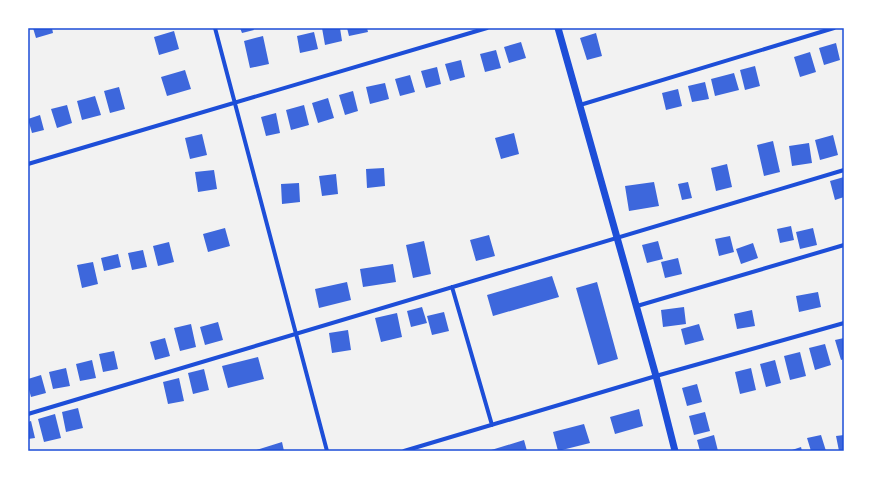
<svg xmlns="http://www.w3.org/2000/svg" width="872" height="479" font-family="Roboto,sans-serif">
	<rect width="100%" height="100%" fill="#f2f2f2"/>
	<path fill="#3d67dc" d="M33 28H52L53 33 36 38Z
		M240 28H253L254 30 242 33Z
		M322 28H340L342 41 325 45Z
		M347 28H367L368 32 349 36Z
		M174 31 179 49 159 55 154 37Z
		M314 32 318 49 300 53 297 36Z
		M596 33 602 56 587 60 580 38Z
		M263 36 269 64 250 68 244 41Z
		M521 42 526 58 509 63 504 47Z
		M836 43 840 60 824 65 819 48Z
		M496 50 501 68 485 72 480 54Z
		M810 52 816 72 800 77 794 57Z
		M461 60 465 77 450 81 445 64Z
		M755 66 760 86 745 90 740 70Z
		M437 67 441 84 426 88 421 71Z
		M185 70 191 89 167 96 161 77Z
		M734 73 739 90 715 96 711 79Z
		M410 75 415 92 400 96 395 79Z
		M705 82 709 99 692 102 688 86Z
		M385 83 389 99 370 104 366 87Z
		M119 87 125 109 110 113 104 91Z
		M678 89 682 106 666 110 662 93Z
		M353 91 358 111 345 115 339 95Z
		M95 96 101 115 82 120 77 101Z
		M328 98 334 118 318 123 312 103Z
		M67 105 72 123 57 128 51 109Z
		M304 105 309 125 291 130 286 110Z
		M276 113 280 133 266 136 261 117Z
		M40 115 44 130 32 133 28 119Z
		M514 133 519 154 501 159 495 138Z
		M202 134 207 155 190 159 185 138Z
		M833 135 838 155 820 160 815 140Z
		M773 141 780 172 764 176 757 145Z
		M809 143 812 163 792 166 789 146Z
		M727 164 732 187 716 191 711 168Z
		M384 168 385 186 367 188 366 169Z
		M214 170 217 189 198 192 195 172Z
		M336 174 338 194 322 196 319 176Z
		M844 177V197L835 200 830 181Z
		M654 182 659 206 629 211 625 186Z
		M688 182 692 198 682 200 678 184Z
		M299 183 300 202 282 204 281 184Z
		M791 226 794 240 780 243 777 229Z
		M225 228 230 246 208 252 203 234Z
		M813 228 817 245 800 249 796 232Z
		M489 235 495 256 476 261 470 240Z
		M730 236 734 252 719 256 715 239Z
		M424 241 431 274 413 278 406 245Z
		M658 241 663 259 647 263 642 245Z
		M169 242 174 262 158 266 153 246Z
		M753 243 758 258 741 264 736 249Z
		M143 250 147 267 132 270 128 253Z
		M118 254 121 267 104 271 101 258Z
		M678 258 682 274 665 278 661 262Z
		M93 262 98 284 82 288 77 265Z
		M393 264 396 282 363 287 360 269Z
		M552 276 559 297 493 316 487 295Z
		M347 282 351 300 319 308 315 289Z
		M597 282 618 359 598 365 576 288Z
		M818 292 821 307 799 312 796 296Z
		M422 307 427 323 411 327 407 311Z
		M684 307 686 324 663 327 661 310Z
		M752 310 755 326 737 329 734 314Z
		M444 312 449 331 432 335 427 316Z
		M397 313 402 337 381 342 375 318Z
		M218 322 223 340 205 345 200 327Z
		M191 324 196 347 180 351 174 328Z
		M699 324 704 340 685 345 681 329Z
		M348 330 351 350 332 353 329 333Z
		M165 338 170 356 155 360 150 342Z
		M844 338V359L841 360 835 340Z
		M825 344 831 365 815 370 809 348Z
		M114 351 118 369 103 372 99 354Z
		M800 352 806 376 790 380 784 356Z
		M258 357 264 379 228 388 222 366Z
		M92 360 96 378 80 381 76 364Z
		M775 360 781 383 766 387 760 364Z
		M66 368 70 386 53 389 49 372Z
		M751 368 756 390 740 394 735 372Z
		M204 369 209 390 193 394 188 373Z
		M41 375 46 393 31 397 28 386V379Z
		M179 378 184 401 168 404 163 382Z
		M697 384 702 402 687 406 682 388Z
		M78 408 83 428 66 432 62 412Z
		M639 409 643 426 615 434 610 417Z
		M705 412 710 431 694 435 689 416Z
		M55 414 61 438 44 442 38 419Z
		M31 421 35 438 28 439V422Z
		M584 424 590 443 558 451 553 432Z
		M714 435 718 451H700L697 440Z
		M821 435 826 451H811L807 438Z
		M844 435V451H839L836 436Z
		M524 440 527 451H488Z
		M282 442 284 451H253Z
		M801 447 802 451H789Z"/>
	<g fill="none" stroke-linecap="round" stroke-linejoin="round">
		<path stroke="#1d4ed8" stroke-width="4" d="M215 28 327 451
			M580 105 834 28
			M28 164 487 28
			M452 287 492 425
			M637 306 844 245
			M28 414 844 170
			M404 451 656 376 844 323"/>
		<path stroke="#1d4ed8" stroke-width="7" d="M558 28 656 376 675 451"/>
	</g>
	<rect width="872" height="479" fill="none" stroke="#ffffff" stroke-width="58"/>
	<rect x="29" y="29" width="814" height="421" fill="none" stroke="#1d4ed8" stroke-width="1.5"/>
</svg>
